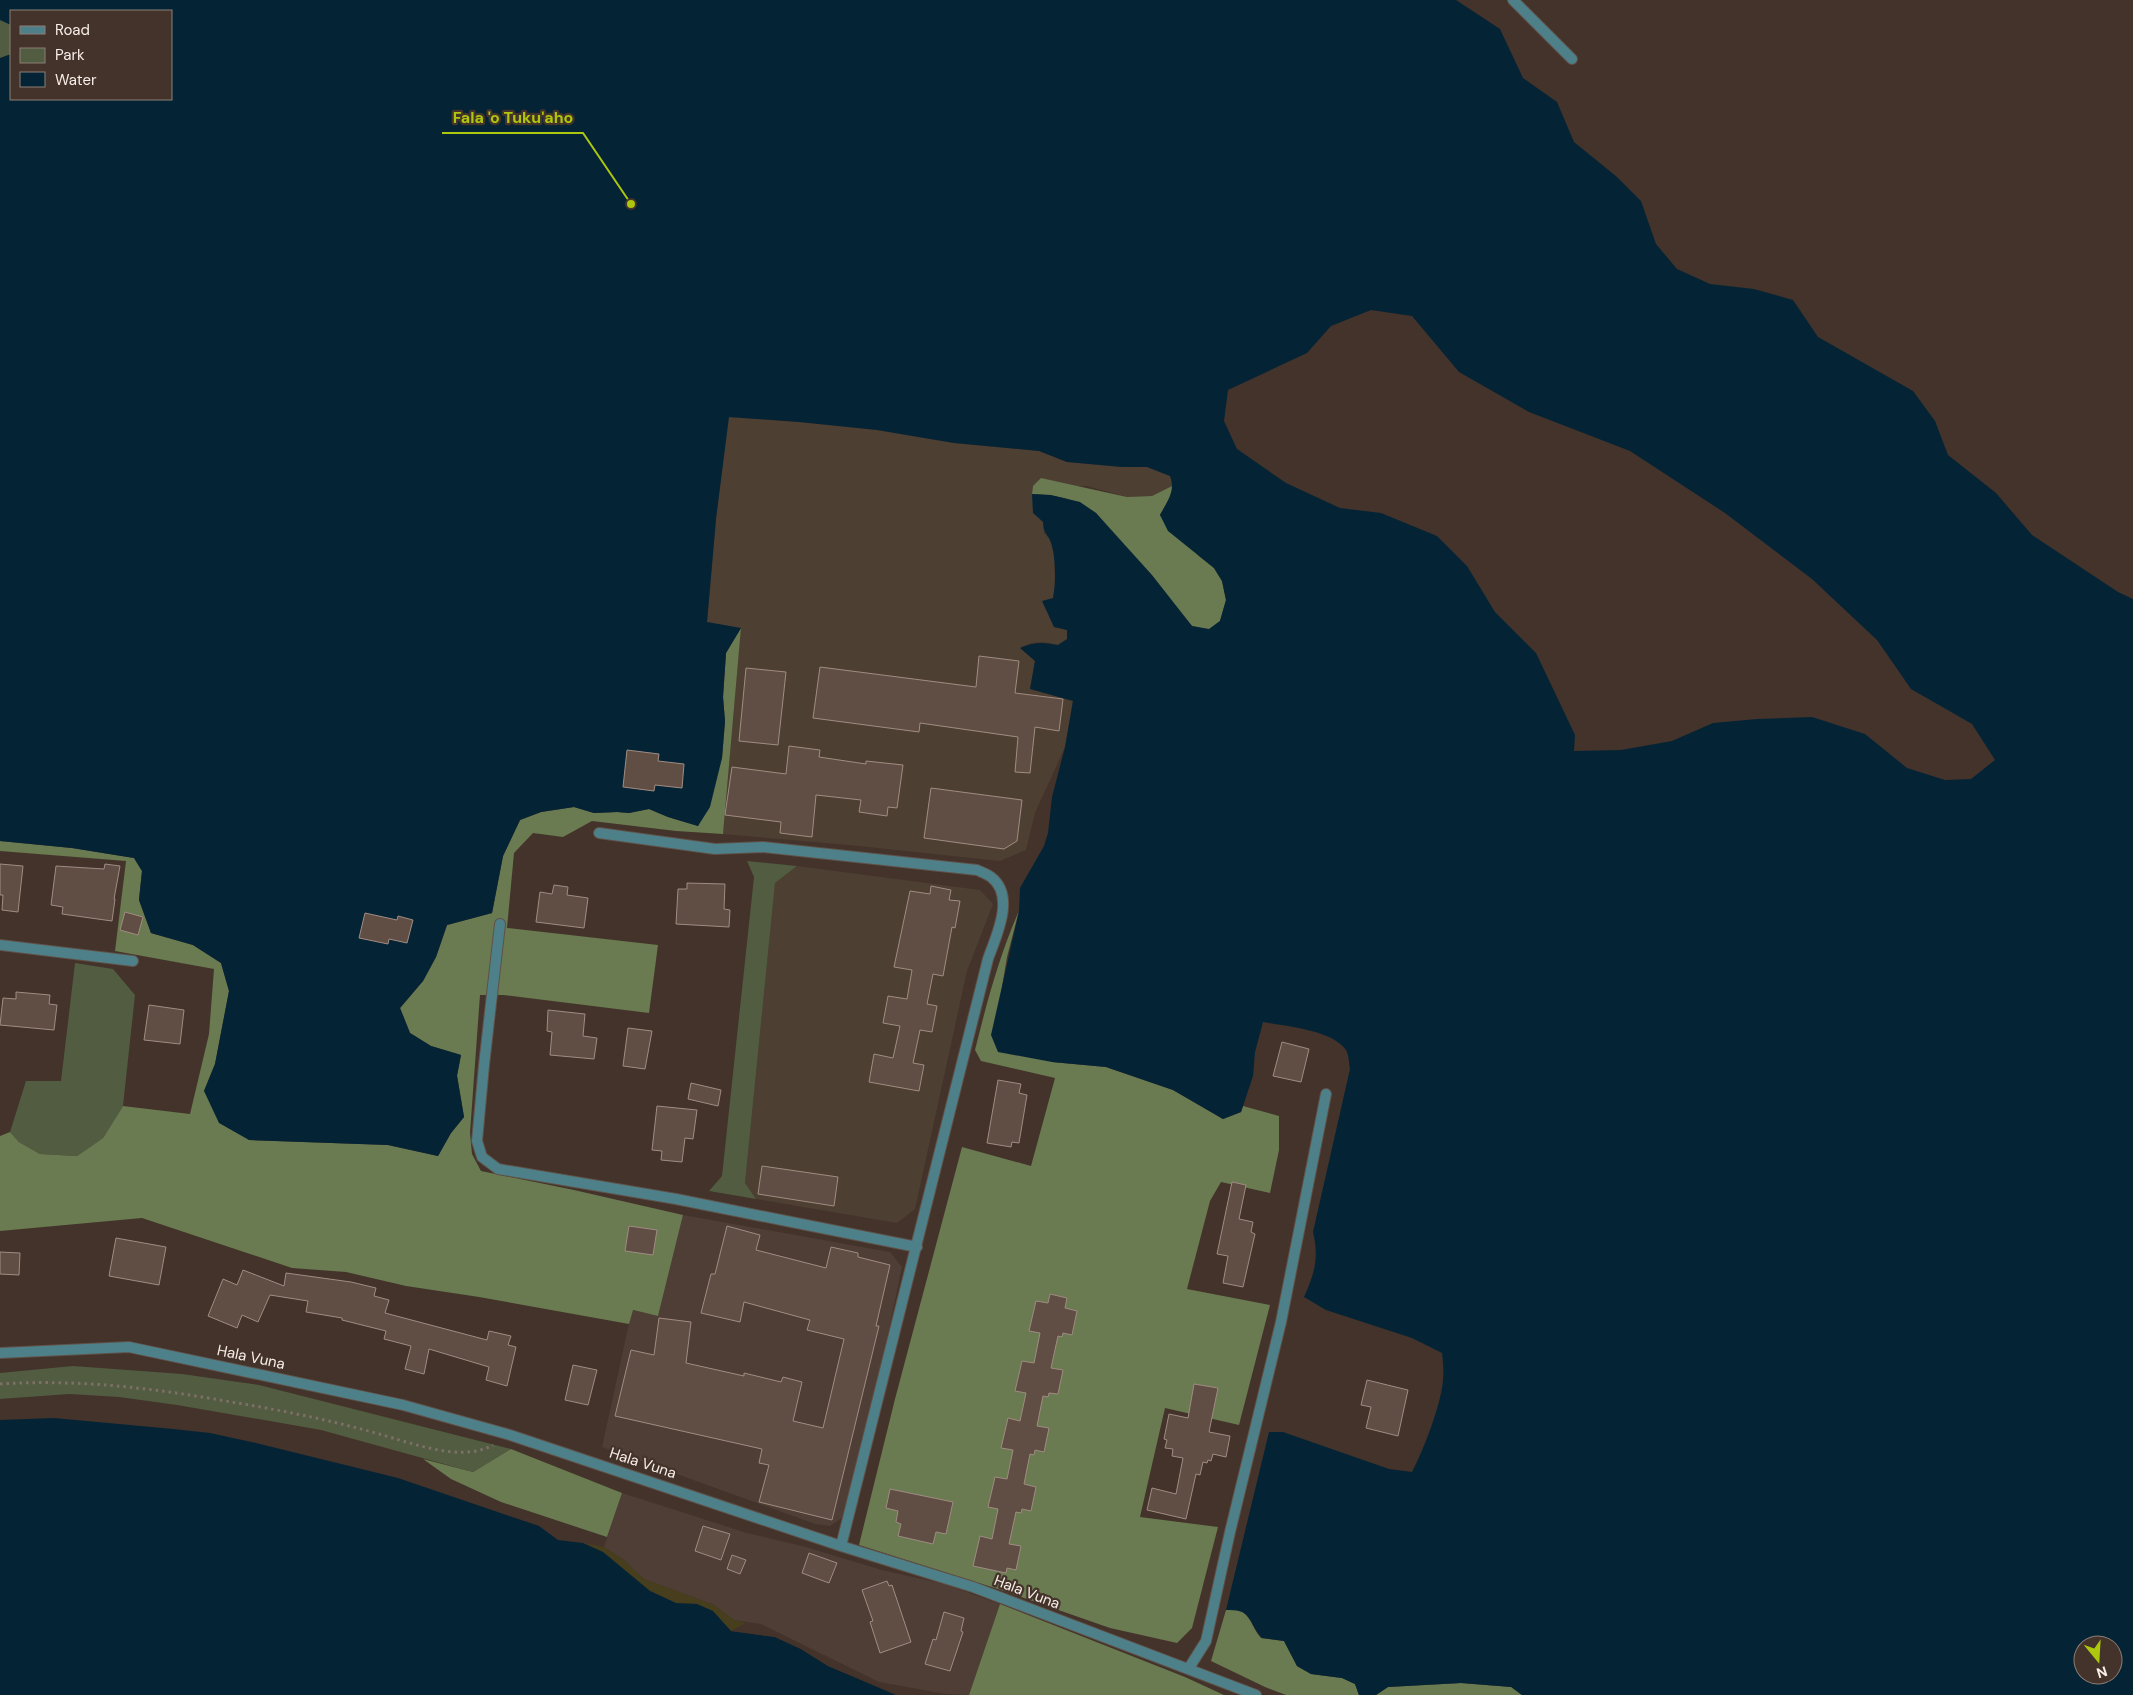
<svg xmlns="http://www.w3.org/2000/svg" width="2133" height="1695" font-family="'DM Sans',sans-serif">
	<rect width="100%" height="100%" fill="#43332a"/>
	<path fill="#4f3e36" d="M683 1215 890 1252 902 1267 875 1395 842 1518 830 1526 815 1524 602 1447 632 1310 658 1316Z
		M622 1493 747 1533 802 1546 882 1570 944 1584 1000 1604 969 1695 946 1694 879 1682 761 1624 734 1620 714 1605 644 1579 624 1560 604 1547Z"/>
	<path fill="#4e3f33" d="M728 417 799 422 877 430 954 443 1039 451 1067 462 1122 467H1147L1170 476 1174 485 1152 496 1127 497 1087 486H1033L1032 494 1043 522 1044 533 1051 540 1054 554 1055 585 1053 598 1043 602 1054 627 1067 630V639L1058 645 1043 642 1031 643 1020 648 1035 661 1030 689 1073 700 1065 747 1035 813 1026 850 1000 861 849 845 723 834 741 628 707 623 716 519Z
		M797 866 980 890 993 904 967 971 915 1209 897 1223 756 1199 745 1183 775 882Z"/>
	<path fill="#515c41" d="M0 0 11 11V83H0Z
		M747 861 797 866 775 883 745 1183 756 1199 709 1191 722 1176 754 877Z
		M75 963 113 969 135 995 123 1106 103 1138 77 1156 40 1154 19 1142 10 1132 26 1081H61Z
		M73 1366 182 1374 259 1385 511 1449 473 1472 321 1430 177 1405 119 1397 69 1394 0 1399V1373Z"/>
	<path fill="#6a7a51" d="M1041 478 1127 497 1152 496 1174 485 1170 497 1160 515 1199 556 1214 568 1222 581 1226 600 1220 621 1209 630 1192 626 1096 513C1075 499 1058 495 1032 494L1033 486Z
		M741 628 723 834 676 831 592 821 563 837 533 833 514 853 507 928 658 945 649 1013 503 995H480L470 1133 472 1154 481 1171 574 1190 683 1215 658 1316 633 1310 629 1324 479 1297 406 1286 346 1272 292 1268 142 1218 0 1231V1136L10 1132 19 1142 40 1154 77 1156 103 1138 123 1106 190 1114 209 1034 214 969 115 951 126 861 0 851V841L72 848 134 858 142 871 139 900 151 933 193 945 221 963 229 991 215 1064 204 1091 249 1140 388 1145 438 1156 451 1133 464 1117 457 1075 461 1055 431 1046 410 1033 400 1008 423 981 436 957 447 925 492 913 503 856 520 820 541 812 574 807 594 813 617 812 629 813 649 809 668 817 698 826 722 758 725 721 723 697 726 653Z
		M1019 911 1007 957 999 1005 1052 1062 1106 1067 1173 1090 1223 1119 1241 1112 1243 1106 1279 1116V1150L1270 1193 1221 1182 1210 1201 1187 1289 1270 1305 1239 1425 1165 1408 1140 1517 1218 1527 1192 1628 1177 1643 1110 1628 998 1589 859 1545 895 1399 962 1147 1031 1166 1055 1078 981 1061 975 1050C987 1002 999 956 1019 911Z
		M511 1449 622 1493 607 1537 501 1502 451 1479 423 1459 473 1472Z
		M1000 1604 1185 1677 1224 1695H969Z
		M1239 1609C1253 1619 1251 1626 1261 1638L1284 1641 1297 1666 1311 1674 1342 1678 1355 1684 1359 1695H1286L1265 1687 1211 1661 1226 1610Z
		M1461 1683 1512 1687 1522 1695H1376L1388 1687Z"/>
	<path fill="#473e1e" d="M583 1543 604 1547 624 1560 644 1579 714 1605 734 1620 746 1623 731 1631 697 1604 676 1603 650 1591 603 1552Z"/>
	<path fill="#042436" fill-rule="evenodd" d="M0 0H1456L1500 29 1523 78 1557 102 1574 142 1617 177 1641 201 1656 244 1677 269 1710 284 1754 289 1793 300 1818 337 1913 391 1935 421 1948 455 1996 493 2032 535 2118 592 2133 599V1695H1522L1511 1687 1461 1683 1388 1687 1376 1695H1359L1355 1684 1342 1678 1311 1674 1297 1666 1284 1641 1262 1638C1247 1621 1253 1609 1226 1610L1269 1432H1283L1389 1469 1412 1472C1424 1449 1441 1405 1443 1380 1444 1372 1443 1362 1442 1353L1412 1338 1326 1310 1304 1297C1315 1273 1319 1257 1313 1232L1350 1069C1349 1064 1349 1055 1346 1050 1333 1030 1285 1026 1263 1022L1255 1052 1253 1076 1241 1112 1223 1119 1173 1090 1106 1067 1052 1062 998 1052 991 1035 1019 911 1020 888 1044 846 1048 833 1052 797 1065 747 1073 701 1030 689 1035 661 1020 648C1033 642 1043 642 1058 645L1067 639V630L1054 627 1042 601 1053 598C1056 583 1056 557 1051 543 1048 533 1044 536 1043 522L1033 513 1032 494 1051 495 1080 502 1096 513 1152 575 1192 626 1209 629 1220 621 1226 600 1222 581 1214 568 1168 531 1160 515C1167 502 1176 491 1170 476L1147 467H1122L1067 462 1039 451 954 443 877 430 799 422 729 417 716 519 707 622 741 628 726 653 723 697 725 721 722 758 710 807 698 826 668 817 649 809 629 813 617 812 594 813 574 807 541 812 520 820 503 856 492 913 447 925 436 957 423 981 400 1008 410 1033 431 1046 461 1055 457 1076 464 1117 451 1133 438 1156 388 1145 249 1140 219 1123 204 1091 215 1064 229 991 221 963 193 945 151 933 139 900 142 871 134 858 72 848 0 841V58L11 54V99H171V11H11V25L0 20ZM1371 310 1412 316 1459 372 1529 412 1630 451 1725 513 1812 579 1877 640 1911 689 1972 724 1995 760 1971 779 1945 780 1907 768 1865 734 1812 717 1757 719 1713 723 1672 741 1621 750 1574 751 1575 735 1536 653 1495 612 1467 566 1437 536 1381 513 1340 508 1286 483 1237 449 1224 421 1228 390 1307 353 1331 326ZM2083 1645H2113V1675H2083Z
		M54 1418 173 1429 210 1433 256 1443 398 1478 539 1526 558 1540 583 1543 603 1552 650 1591 676 1603 697 1604 713 1611 731 1631 775 1637 801 1649 828 1666 896 1695H0V1420Z"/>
	<path fill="#43332a" d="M735 1629 775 1634 802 1647 829 1664 898 1695 828 1666 801 1649 775 1637 731 1631Z"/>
	<path fill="#604e44" stroke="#a08c82" d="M979 656 1019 661 1015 693 1063 699 1059 731 1035 727 1030 773 1015 772 1018 737 920 723 919 732 813 718 820 667 976 687Z
		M746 668 786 672 778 745 739 741Z
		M789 746 820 750 819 757 866 764V761L903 765 897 808 888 807 887 816 859 812 861 800 816 795 812 837 780 833 781 822 725 815 732 767 786 774Z
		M627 750 659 754 658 761 684 764 682 788 655 785 654 791 623 787Z
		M931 788 1022 800 1017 841 1004 849 924 838Z
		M0 864 23 866 18 912 2 910 3 895H0Z
		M105 864 120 866 114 899H115L112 921 62 914 63 907 51 905 56 866 104 869Z
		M687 883 725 884 724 909 730 910 729 927 676 924 678 889H687Z
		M554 885 568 887 567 895 588 898 584 928 536 922 540 892 552 894Z
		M931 886 951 890 949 900 960 901 955 928 952 927 943 976 933 974 927 1004 937 1006 932 1032 920 1030 913 1063 924 1065 919 1091 869 1082 874 1054 893 1058 900 1026 883 1023 888 996 907 999 912 970 894 967 910 891 930 894Z
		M125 912 143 917 138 935 120 930Z
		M365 913 397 920 398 916 413 920 407 943 389 939 388 944 359 938Z
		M16 992 50 995 49 1004 57 1005 54 1030 0 1025 3 998 16 999Z
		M149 1005 184 1010 180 1044 144 1040Z
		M548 1010 585 1014 583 1036 597 1038 594 1059 550 1055 552 1032 547 1031Z
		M628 1028 652 1031 645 1069 623 1066Z
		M1282 1042 1309 1049 1301 1082 1273 1076Z
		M998 1080 1021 1084 1019 1093 1027 1095 1019 1143 1012 1142 1011 1147 987 1143Z
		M691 1083 721 1090 718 1106 688 1099Z
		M657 1106 697 1110 693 1139 685 1138 682 1162 661 1160 662 1151 652 1150Z
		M762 1166 838 1177 834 1206 758 1194Z
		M1232 1182 1246 1185 1239 1219 1253 1222 1251 1232 1255 1234 1243 1287 1223 1283 1228 1256 1217 1254Z
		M629 1226 657 1230 653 1255 625 1251Z
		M727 1226 760 1235 756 1250 826 1268 831 1247 858 1253V1257L890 1265 876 1326H879L832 1520 759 1502 769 1465 759 1463 762 1449 615 1416 631 1350 654 1355 659 1318 691 1322 686 1363 744 1376V1373L781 1382 783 1377 802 1382 793 1421 823 1428 844 1339 807 1330 810 1320 744 1302 740 1322 701 1313 711 1274H715Z
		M116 1238 166 1247 159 1285 109 1276Z
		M0 1252 20 1253 19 1275 0 1274Z
		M243 1270 284 1286 286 1273 351 1282 376 1288 374 1296 389 1300 385 1313 487 1340 489 1331 511 1336 508 1345 516 1347 507 1386 486 1380 489 1367 429 1349 424 1374 405 1369 411 1346 384 1339 386 1331 342 1320V1318L306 1312 308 1301 270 1295 258 1322 242 1315 237 1328 208 1316 223 1279 237 1285Z
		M1050 1294 1067 1298 1065 1308 1077 1311 1072 1335 1063 1333 1062 1337 1058 1336 1051 1368 1063 1370 1058 1394 1049 1393 1048 1397 1043 1396 1037 1426 1049 1428 1044 1452 1035 1450 1034 1455 1030 1454 1024 1484 1036 1487 1031 1511 1022 1509 1021 1513 1016 1512 1009 1544 1021 1546 1016 1570 1007 1568 1006 1573 973 1566 980 1536 992 1539 998 1509 988 1507 995 1477 1007 1479 1013 1450 1001 1448 1008 1418 1020 1421 1026 1393 1015 1391 1022 1361 1034 1363 1040 1333 1029 1331 1036 1301 1048 1303Z
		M573 1365 597 1370 588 1405 565 1400Z
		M1367 1380 1408 1390 1398 1436 1366 1428 1371 1407 1361 1405Z
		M1194 1384 1218 1388 1209 1432 1230 1436 1226 1457 1213 1454 1211 1461 1208 1460 1207 1463 1203 1462 1200 1475 1196 1474 1186 1519 1147 1510 1152 1488 1176 1494 1183 1458 1172 1456 1173 1449 1165 1448 1167 1440 1164 1439 1169 1414 1188 1418Z
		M890 1489 953 1502 946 1534 936 1532 933 1544 898 1536 901 1524 896 1522 898 1511 886 1508Z
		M703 1526 730 1534 721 1560 695 1551Z
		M809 1553 837 1563 829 1583 802 1573Z
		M732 1555 746 1560 740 1574 727 1569Z
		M887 1581 889 1586 892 1585 911 1642 880 1653 870 1622 873 1621 862 1590Z
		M944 1612 964 1618 961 1631 963 1632 950 1671 925 1664 933 1639 936 1640Z"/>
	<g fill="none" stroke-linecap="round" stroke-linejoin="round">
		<g stroke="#605148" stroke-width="12">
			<path id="minor" d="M1513 0 1572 59
				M599 833 715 849 763 847 977 870C981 872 987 874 991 877 1016 896 996 936 988 959L841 1546
				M500 924 484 1065 477 1141 482 1157 498 1169 676 1199 917 1247
				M0 945 133 961
				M0 1353 129 1347 403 1405 510 1435 841 1546 973 1587 1256 1695
				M1189 1668 1206 1641 1230 1532 1281 1322 1326 1094"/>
		</g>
		<path stroke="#7e6f67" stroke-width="3" stroke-dasharray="2.5 4" stroke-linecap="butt" d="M0 1384C78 1379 154 1388 231 1402 281 1410 330 1420 379 1434 412 1443 461 1463 493 1445"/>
		<use href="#minor" stroke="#4e8089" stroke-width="10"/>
	</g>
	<g text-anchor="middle" stroke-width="4.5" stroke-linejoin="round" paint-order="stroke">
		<g font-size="15" fill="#f9eee8" stroke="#43332a">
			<text transform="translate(251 1357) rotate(12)" y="5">Hala Vuna</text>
			<text transform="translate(643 1463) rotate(18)" y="5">Hala Vuna</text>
			<text transform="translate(1027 1592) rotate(21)" y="5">Hala Vuna</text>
		</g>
	</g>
	<path fill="none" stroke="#adc60e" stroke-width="2" d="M631 204L583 133H442"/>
	<circle fill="#adc60e" stroke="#43332a" stroke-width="2" cx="631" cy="204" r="5"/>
	<g font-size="16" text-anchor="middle" font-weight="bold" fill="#adc60e" stroke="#43332a" stroke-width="4.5" stroke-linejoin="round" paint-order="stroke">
		<text x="513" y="123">Fala 'o Tuku'aho</text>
	</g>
	<rect x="10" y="10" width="162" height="90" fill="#43332a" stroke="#8c7e76"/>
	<rect x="20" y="26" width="25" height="8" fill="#4e8089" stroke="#8c7e76"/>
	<text x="55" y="35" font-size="15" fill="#f9eee8">Road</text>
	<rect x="20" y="48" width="25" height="15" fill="#515c41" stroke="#8c7e76"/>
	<text x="55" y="60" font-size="15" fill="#f9eee8">Park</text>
	<rect x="20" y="72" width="25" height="15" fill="#042436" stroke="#8c7e76"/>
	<text x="55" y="85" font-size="15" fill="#f9eee8">Water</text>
	<g transform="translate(2098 1660) rotate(162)"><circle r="24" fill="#43332a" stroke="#8c7e76"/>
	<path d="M0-4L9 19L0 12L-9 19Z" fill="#adc60e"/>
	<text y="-8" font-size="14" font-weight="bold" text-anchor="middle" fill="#f9eee8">N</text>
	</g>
</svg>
